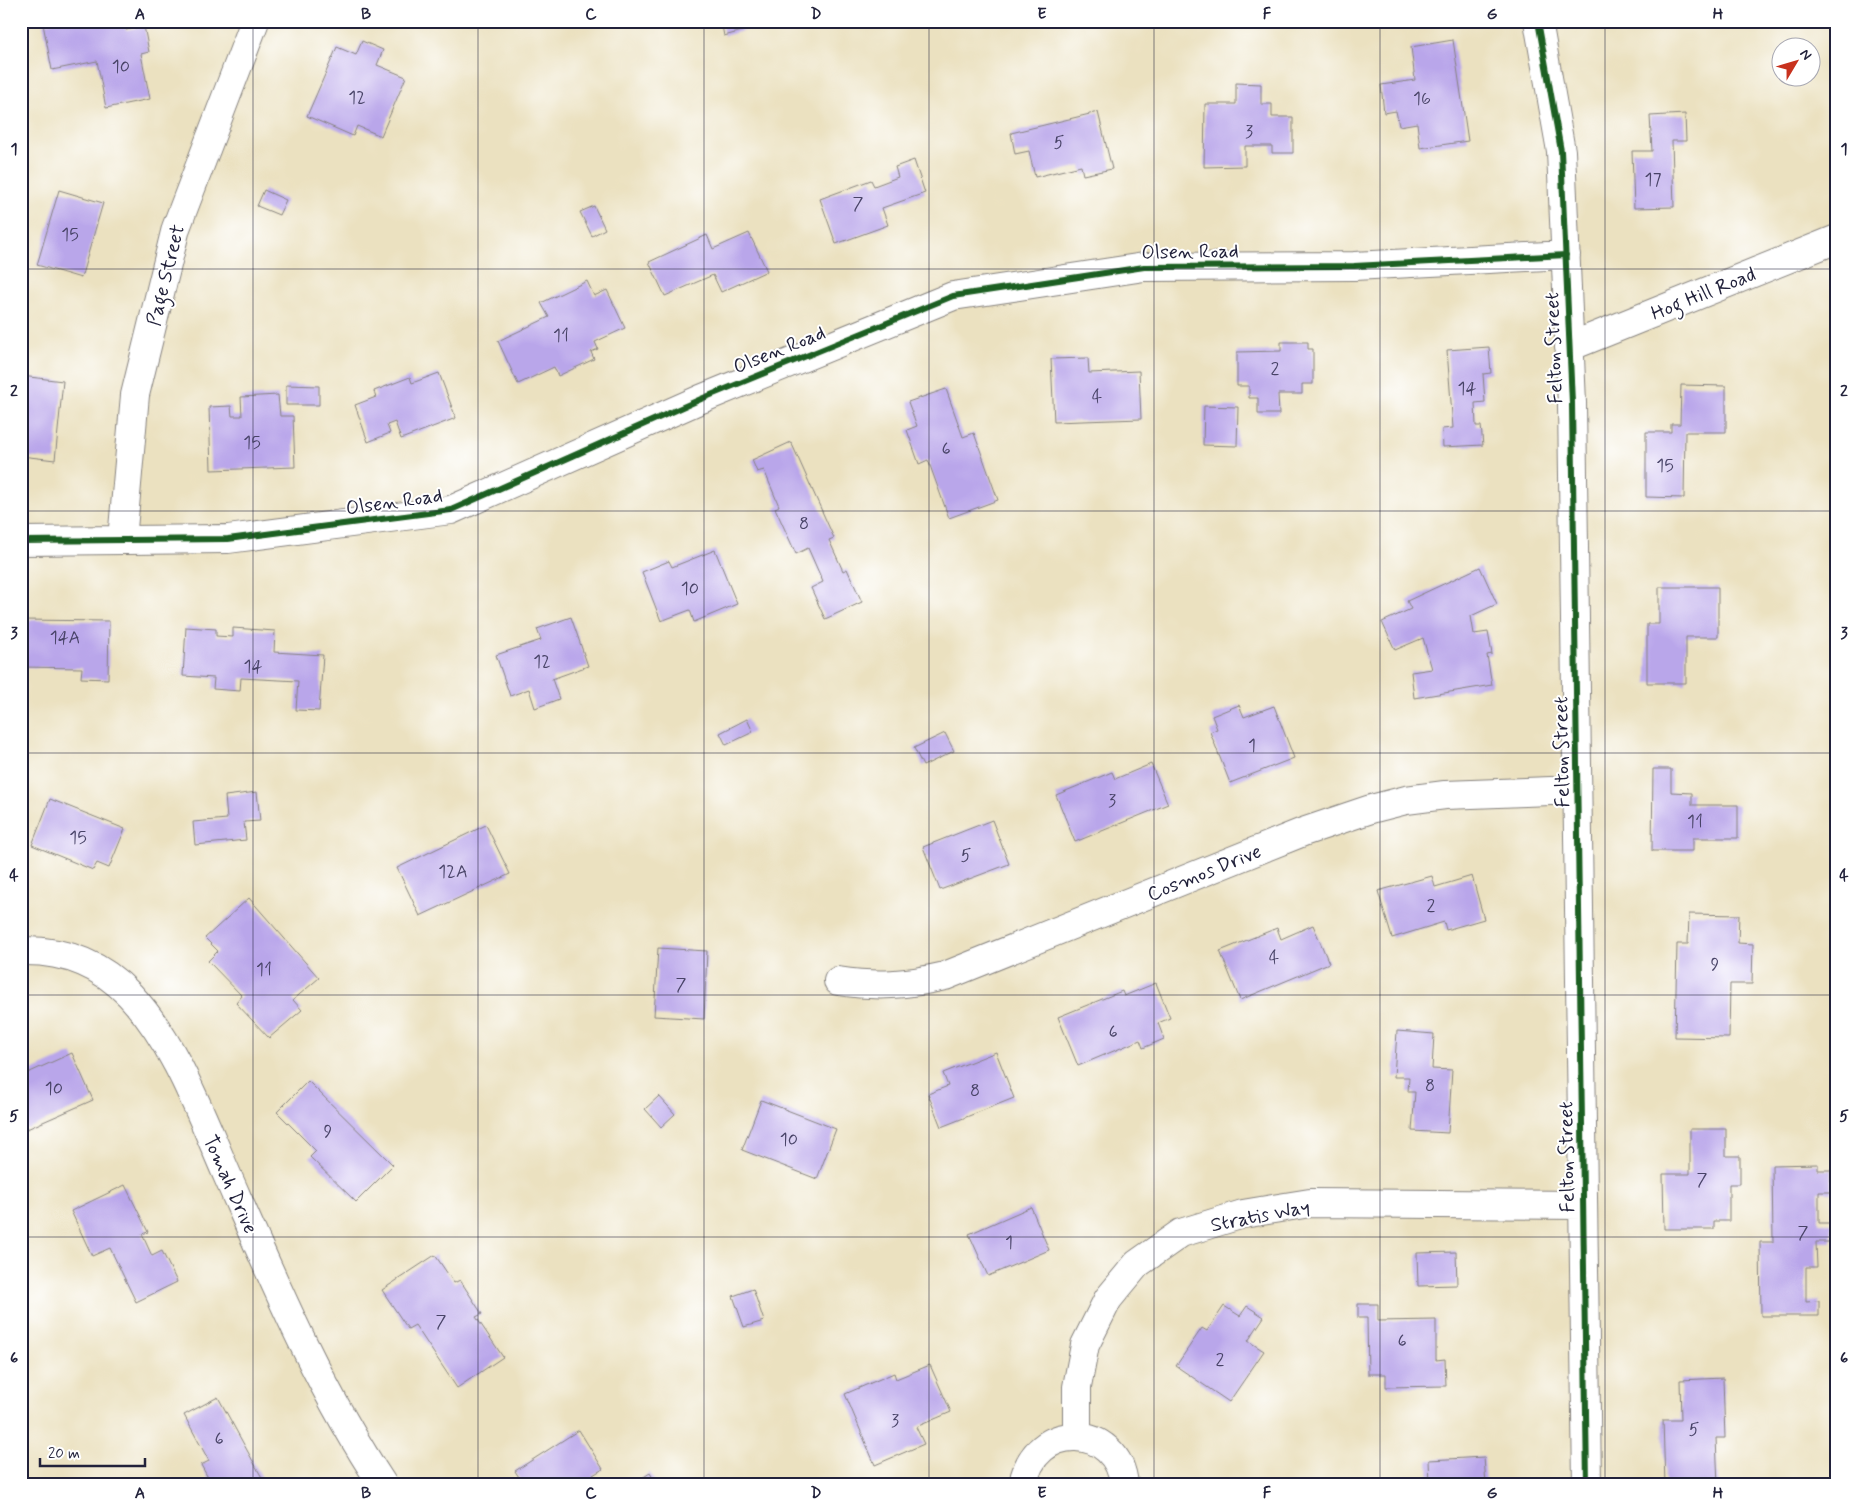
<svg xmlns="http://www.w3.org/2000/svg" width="1858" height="1506" font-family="Mynerve,sans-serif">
	<rect width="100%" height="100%" fill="#fff"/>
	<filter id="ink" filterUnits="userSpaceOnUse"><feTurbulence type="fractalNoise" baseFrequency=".02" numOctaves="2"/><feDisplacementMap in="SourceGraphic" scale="10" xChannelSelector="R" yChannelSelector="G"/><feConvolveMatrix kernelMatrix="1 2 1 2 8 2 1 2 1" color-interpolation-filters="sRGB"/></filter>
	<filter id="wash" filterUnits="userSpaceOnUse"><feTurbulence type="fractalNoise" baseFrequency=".0096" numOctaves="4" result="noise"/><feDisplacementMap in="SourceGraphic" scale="20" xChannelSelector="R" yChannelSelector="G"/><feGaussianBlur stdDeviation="1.12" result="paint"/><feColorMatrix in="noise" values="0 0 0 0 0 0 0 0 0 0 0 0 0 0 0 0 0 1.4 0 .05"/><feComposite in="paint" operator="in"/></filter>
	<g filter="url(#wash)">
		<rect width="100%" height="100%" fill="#ebe1c0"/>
		<g id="blocks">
			<path fill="#b9a6ea" d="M56 21H124L126 30 144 26 149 52 141 54 150 99 106 108 97 61 52 70 43 24Z
				M721 21H744L746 30 724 36Z
				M1453 40 1468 141 1420 148 1417 123 1399 126 1396 111 1384 113 1381 85 1415 80 1411 47Z
				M362 41 383 50 377 65 406 77 381 136 357 126 353 136 307 116 337 47 356 55Z
				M1236 83 1261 84V104H1272V117H1293V153H1272V146H1245V166L1204 167 1205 104H1236Z
				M1098 112 1112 169 1083 175 1081 166 1035 177 1029 151 1015 154 1011 133Z
				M1685 114 1686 141H1672L1674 207 1634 208 1632 151H1652L1650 116Z
				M914 160 925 193 882 208 888 225 836 244 820 199 871 180 874 186 898 177 895 167Z
				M59 190 103 203 81 278 37 265Z
				M264 190 286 200 279 215 257 206Z
				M594 206 605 229 592 236 580 212Z
				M749 233 767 271 721 292 713 275 665 296 649 262 707 235 713 249Z
				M587 281 594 296 607 290 625 328 595 342 598 349 591 352 594 359 558 376 554 367 518 384 498 341 549 317 541 303Z
				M1281 342H1308V349H1313V384H1302V394H1278L1279 414H1258V398H1249V386H1237V352L1281 351Z
				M1489 347 1491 373 1483 374 1485 402 1475 403 1476 426H1481L1483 445 1443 447 1442 429 1453 428 1447 350Z
				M1088 358 1089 373 1139 371 1141 419 1054 422 1051 359Z
				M439 373 456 418 401 439 395 422 387 425 390 433 368 442 355 405 376 397 374 391 410 377 412 383Z
				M21 376 63 381 55 460 21 456Z
				M286 385 319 386V405H286Z
				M1681 385 1726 386V432H1685L1684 498 1646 497V432H1671V424H1680Z
				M946 389 963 437 974 433 998 500 949 518 928 460 919 464 907 430 917 426 908 402Z
				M278 395 280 416H293L295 467 211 470 209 407 231 406 232 416H242L241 397Z
				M1204 406 1238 407 1237 446 1203 445Z
				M791 442 834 538 829 540 843 571 847 569 862 602 825 619 811 588 823 582 808 548 796 554 775 508 779 506 764 470 757 472 752 460Z
				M715 550 737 604 694 622 690 610 661 621 642 572 669 561 672 567Z
				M1480 567 1497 604 1471 616 1474 634 1488 632 1492 654 1487 655 1492 685 1414 698 1411 672 1432 669 1423 638 1395 650 1382 622 1411 609 1407 601Z
				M1659 587H1718V637H1686V683H1647V624H1659Z
				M571 617 588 666 552 679 559 699 535 708 529 689 510 696 496 655 541 640 537 629Z
				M22 620 109 621 108 679 81 678 82 668 21 667Z
				M186 627 216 629V636L233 637V628L275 631 274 652 323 655 319 711 296 710 298 681 241 678 240 691 213 689 214 678 183 676Z
				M1239 705 1244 717 1274 706 1294 758 1230 783 1210 732 1217 729 1212 716Z
				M747 719 753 732 726 745 720 733Z
				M945 733 954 751 923 766 914 748Z
				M1151 764 1168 804 1075 842 1056 795 1112 772 1115 779Z
				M1653 769H1671V792L1692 793V805H1738V838H1693V851H1652Z
				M257 792 260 821 244 822 246 840 195 845 193 822 227 819 225 796Z
				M50 799 125 829 109 868 97 863 93 870 32 845Z
				M992 820 1009 864 940 890 923 847Z
				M486 825 510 874 420 916 397 868Z
				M1432 876 1435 887 1472 876 1484 919 1446 930 1444 922 1392 938 1378 891Z
				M249 898 319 978 293 1000 302 1010 269 1038 236 1003 242 996 208 961 218 951 205 938Z
				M1689 914 1739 915 1738 943 1753 944 1752 984H1730L1729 1038 1675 1037 1677 944H1688Z
				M1313 925 1329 963 1240 1000 1220 951 1277 928 1281 939Z
				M658 948 707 951 704 1019 654 1016Z
				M1156 983 1170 1018 1158 1023 1164 1039 1143 1048 1140 1040 1078 1066 1058 1017 1122 991 1124 996Z
				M1397 1031 1434 1034 1432 1069 1452 1070 1448 1133 1412 1131 1415 1092H1408L1409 1077H1394Z
				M996 1052 1014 1098 941 1127 928 1094 948 1086 943 1073Z
				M72 1053 93 1100 27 1129 21 1115V1076Z
				M308 1081 393 1165 356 1202 310 1157 316 1151 277 1112Z
				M659 1096 675 1114 661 1127 645 1109Z
				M761 1100 836 1129 817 1179 742 1150Z
				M1690 1129H1726V1156H1740V1184H1729V1221H1714V1229H1664L1663 1174H1690Z
				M1818 1164V1170H1831V1192H1819V1223H1832V1242H1816L1817 1267H1806V1302L1819 1301V1316H1761L1760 1242H1773L1772 1165Z
				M125 1185 148 1232 142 1234 152 1256 162 1251 177 1282 136 1302 110 1248 92 1256 71 1211Z
				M1031 1207 1049 1250 988 1276 969 1234Z
				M1456 1252 1457 1285 1418 1286 1417 1253Z
				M435 1255 454 1283 460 1280 482 1314 476 1317 503 1357 457 1388 415 1325 408 1329 382 1290Z
				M753 1289 764 1321 744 1327 733 1296Z
				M1358 1304H1378V1321L1436 1320V1360L1445 1359 1446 1386 1386 1387V1374H1368L1367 1318H1358Z
				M1224 1306 1240 1316 1247 1306 1264 1317 1248 1341 1264 1351 1229 1402 1176 1366 1202 1328 1207 1331Z
				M930 1365 951 1412 916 1427 924 1444 875 1465 845 1394 894 1373 896 1379Z
				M1723 1378 1725 1438H1716L1718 1485H1665L1663 1420H1681L1680 1380Z
				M218 1397 266 1485H212L201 1465 209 1461 184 1415Z
				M579 1430 603 1469 593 1475 600 1485H524L515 1471Z
				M1484 1457 1486 1485H1430L1429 1460Z
				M650 1473 657 1485H631Z"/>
		</g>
	</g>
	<g filter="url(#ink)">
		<use href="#blocks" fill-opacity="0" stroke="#86827e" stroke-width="1"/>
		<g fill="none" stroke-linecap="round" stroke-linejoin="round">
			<g stroke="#86827e" stroke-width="30">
				<path id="street" d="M1538 21 1561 151 1572 403 1587 1485
					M1569 347 1837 239
					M122 540 135 395 176 228 255 21
					M21 541 228 539 451 510 701 399 953 296 1144 267 1354 266 1566 255
					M21 951C64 950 100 963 130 995 176 1044 201 1116 228 1177 274 1282 319 1389 383 1485
					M838 981C877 987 907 985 945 976L1303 832 1371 809 1406 800 1445 795 1577 790
					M1077 1436V1387L1085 1345 1108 1299 1137 1264 1181 1233 1243 1214 1310 1203 1583 1205
					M1023 1485C1033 1419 1119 1423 1124 1485"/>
			</g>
			<use href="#street" stroke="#fff" stroke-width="28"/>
			<g stroke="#fff" stroke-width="9">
				<path id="cycleway" d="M1538 21 1561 151 1572 403 1587 1485
					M21 541 228 539 451 510 701 399 953 296 1144 267 1354 266 1566 255"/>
			</g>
			<use href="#cycleway" stroke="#1b5e20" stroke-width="6"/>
		</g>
	</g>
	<path fill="none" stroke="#22223b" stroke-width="1" stroke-opacity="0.55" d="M253 21V1485M478 21V1485M704 21V1485M929 21V1485M1154 21V1485M1380 21V1485M1605 21V1485M21 269H1837M21 511H1837M21 753H1837M21 995H1837M21 1237H1837"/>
	<g text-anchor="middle" stroke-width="4" stroke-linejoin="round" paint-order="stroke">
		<g font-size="18" fill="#484367">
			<text x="121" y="72">10</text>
			<text x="357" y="103">12</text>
			<text x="1422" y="104">16</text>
			<text x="1249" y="137">3</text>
			<text x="1059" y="148">5</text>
			<text x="1653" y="185">17</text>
			<text x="858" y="209">7</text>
			<text x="70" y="240">15</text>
			<text x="561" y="341">11</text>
			<text x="1275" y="374">2</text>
			<text x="1467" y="394">14</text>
			<text x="1097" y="402">4</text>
			<text x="252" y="448">15</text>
			<text x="946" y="454">6</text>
			<text x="1665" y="471">15</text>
			<text x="804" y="529">8</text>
			<text x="690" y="594">10</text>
			<text x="65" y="643">14A</text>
			<text x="542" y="667">12</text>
			<text x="253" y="672">14</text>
			<text x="1252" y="751">1</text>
			<text x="1112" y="806">3</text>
			<text x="1695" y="827">11</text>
			<text x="78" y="843">15</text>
			<text x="966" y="861">5</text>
			<text x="453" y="877">12A</text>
			<text x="1431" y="911">2</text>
			<text x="1274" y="963">4</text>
			<text x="1715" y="970">9</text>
			<text x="264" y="975">11</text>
			<text x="681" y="990">7</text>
			<text x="1113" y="1037">6</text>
			<text x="1430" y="1091">8</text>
			<text x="54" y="1094">10</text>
			<text x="975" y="1096">8</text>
			<text x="328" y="1137">9</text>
			<text x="789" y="1145">10</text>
			<text x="1702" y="1185">7</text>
			<text x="1803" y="1238">7</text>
			<text x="1009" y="1248">1</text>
			<text x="441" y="1327">7</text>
			<text x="1402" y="1346">6</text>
			<text x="1220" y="1365">2</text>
			<text x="895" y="1426">3</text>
			<text x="1694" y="1435">5</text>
			<text x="219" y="1444">6</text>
		</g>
		<g font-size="20" fill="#22223b" stroke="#fff">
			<text transform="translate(1190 251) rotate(-1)" y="7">Olsen Road</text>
			<text transform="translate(165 275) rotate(-76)" y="7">Page Street</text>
			<text transform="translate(1703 293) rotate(-22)" y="7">Hog Hill Road</text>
			<text transform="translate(1553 348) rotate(-92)" y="7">Felton Street</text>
			<text transform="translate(779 349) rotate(-22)" y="7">Olsen Road</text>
			<text transform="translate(394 501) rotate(-8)" y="7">Olsen Road</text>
			<text transform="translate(1561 752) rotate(-91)" y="7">Felton Street</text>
			<text transform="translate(1204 872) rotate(-22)" y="7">Cosmos Drive</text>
			<text transform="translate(1566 1157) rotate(-91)" y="7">Felton Street</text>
			<text transform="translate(231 1184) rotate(66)" y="7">Tomah Drive</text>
			<text transform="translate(1260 1215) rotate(-11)" y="7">Stratis Way</text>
		</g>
	</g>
	<rect width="1858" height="1506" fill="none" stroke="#fff" stroke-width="55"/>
	<g transform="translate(1796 62) rotate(52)"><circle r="24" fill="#ffffff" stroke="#a7a7b1"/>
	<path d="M0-4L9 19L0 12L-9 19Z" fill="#c8321e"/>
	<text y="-8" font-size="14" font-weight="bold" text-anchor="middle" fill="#22223b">N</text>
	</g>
	<path d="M40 1458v8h105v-8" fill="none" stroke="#22223b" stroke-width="2.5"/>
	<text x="48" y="1458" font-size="15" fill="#22223b" stroke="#ffffff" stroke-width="4" paint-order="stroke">20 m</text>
	<rect x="28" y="28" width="1802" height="1450" fill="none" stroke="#22223b" stroke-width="2"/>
	<g font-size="16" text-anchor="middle" font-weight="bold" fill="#22223b">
		<text x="140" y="19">A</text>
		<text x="366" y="19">B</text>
		<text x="591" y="19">C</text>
		<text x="816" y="19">D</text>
		<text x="1042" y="19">E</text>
		<text x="1267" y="19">F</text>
		<text x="1492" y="19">G</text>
		<text x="1718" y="19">H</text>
		<text x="14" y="154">1</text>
		<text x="1844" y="154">1</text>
		<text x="14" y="396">2</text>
		<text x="1844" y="396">2</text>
		<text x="14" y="638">3</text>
		<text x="1844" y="638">3</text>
		<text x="14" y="880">4</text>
		<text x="1844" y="880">4</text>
		<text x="14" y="1121">5</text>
		<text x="1844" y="1121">5</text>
		<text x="14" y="1363">6</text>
		<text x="1844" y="1363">6</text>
		<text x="140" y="1498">A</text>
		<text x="366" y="1498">B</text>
		<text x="591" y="1498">C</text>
		<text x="816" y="1498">D</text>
		<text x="1042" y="1498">E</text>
		<text x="1267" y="1498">F</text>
		<text x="1492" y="1498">G</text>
		<text x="1718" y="1498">H</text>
	</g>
</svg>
